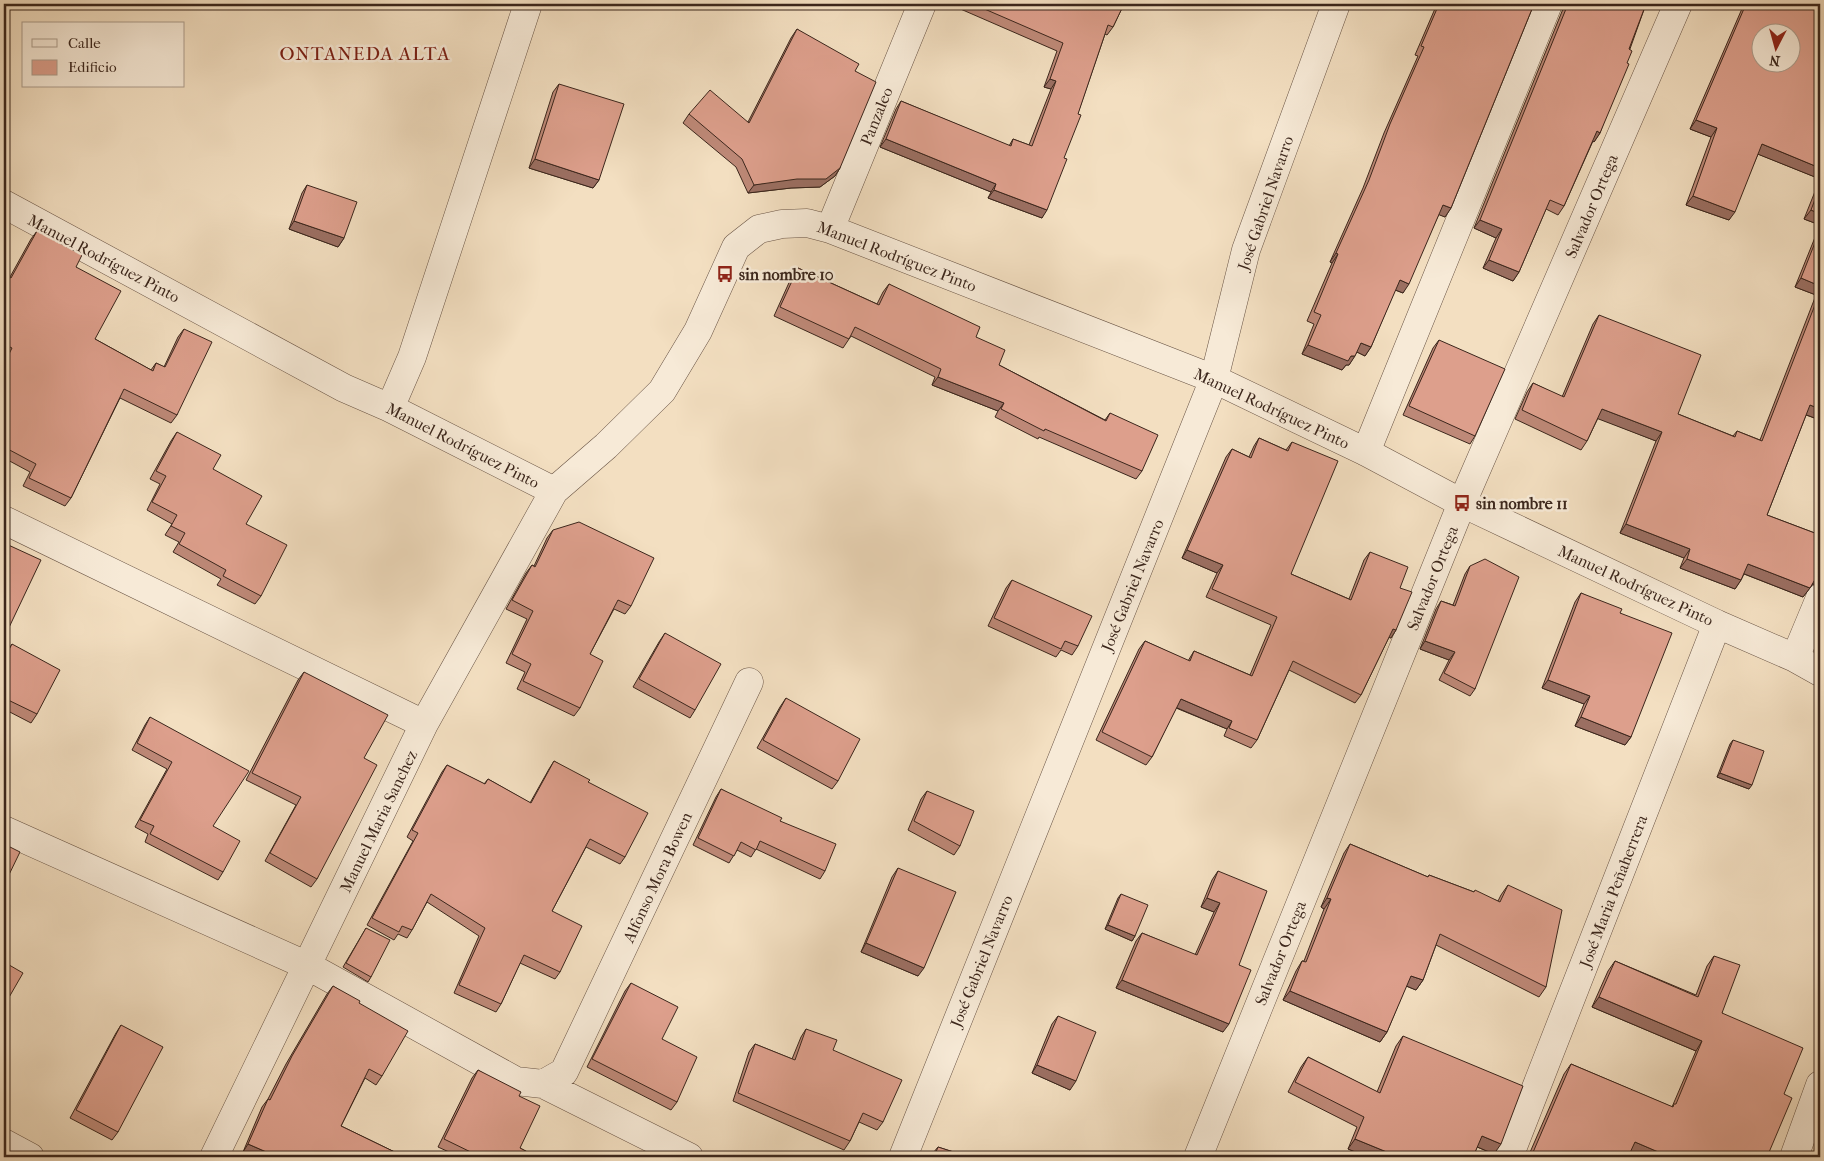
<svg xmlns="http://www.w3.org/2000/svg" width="1824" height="1161" font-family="'IM FELL French Canon',serif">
	<rect width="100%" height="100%" fill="#f3dfc1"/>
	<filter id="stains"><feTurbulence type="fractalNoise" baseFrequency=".004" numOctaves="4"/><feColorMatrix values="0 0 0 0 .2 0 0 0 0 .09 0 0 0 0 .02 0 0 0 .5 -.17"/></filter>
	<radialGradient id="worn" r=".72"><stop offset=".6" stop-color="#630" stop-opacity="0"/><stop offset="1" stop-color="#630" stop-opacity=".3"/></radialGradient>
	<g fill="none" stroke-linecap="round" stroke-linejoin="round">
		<g stroke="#695445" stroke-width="29">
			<path id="minor" d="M4 204 344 388 390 408 554 491 606 446 662 391 698 331 736 247 759 229 782 224 807 223 830 229 1214 379 1366 452 1462 503 1717 624 1795 658 1820 672
				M830 229 922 4
				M390 408 412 357 528 4
				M1366 452 1548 4
				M4 520 424 724
				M1795 658 1820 598
				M4 830 308 966 516 1081 543 1084 564 1072 749 682
				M543 1084 689 1157
				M4 1143 30 1157
				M214 1157 424 724 554 491
				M903 1157 1214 379 1246 250 1336 4
				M1198 1157 1462 503 1678 4
				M1509 1157 1717 624
				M1794 1157 1820 1085"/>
		</g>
		<use href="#minor" stroke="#f7ead7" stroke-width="28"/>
	</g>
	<path fill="#be8978" stroke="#3b261c" d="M949 4H1124L1113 27 1107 35 1105 34 1042 218 988 198 991 192 880 147 896 109 901 101 1009 146 1013 139 1029 145 1051 89 1044 87 1057 51Z
		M1437 4H1534L1451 208 1445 217 1439 214 1403 293 1395 290 1371 347 1365 356 1357 352 1349 365H1346L1342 370 1302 354 1314 324 1307 321 1332 263 1330 262 1363 188 1384 133 1418 56 1415 55Z
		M1563 4H1646L1600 133 1594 142 1593 141 1564 206 1558 215 1546 209 1519 272 1513 281 1483 268 1496 238 1474 228 1563 9Z
		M1744 4H1820V179L1758 154 1729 220 1686 205 1711 137 1690 129Z
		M797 29 855 71 840 168 835 176 820 187 791 188 748 193 736 167 683 123 689 114 748 122 791 38Z
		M559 84 599 180 593 188 529 168 553 92Z
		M1820 179V420L1806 415 1767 515 1820 535V583L1818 582 1812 585 1803 597 1744 574 1741 580 1735 589 1680 568 1684 558 1620 533 1656 441 1598 418 1587 441 1581 450 1515 419 1527 392 1533 383 1562 397 1593 324 1599 315 1678 414 1733 436 1737 431 1760 440 1816 295 1795 287 1820 225 1804 219Z
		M307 185 344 238 338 247 289 229 302 193Z
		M37 231 76 267 95 339 151 370 156 363 164 367 178 337 184 329 177 415 171 423 120 398 71 498 65 506 23 486 30 472 4 458V361L6 356 4 355V279L6 275 10 277 31 239Z
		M798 268 877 304 883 292 889 284 976 337 999 365 1105 420 1110 413 1142 471 1136 479 1039 437 1038 439 995 417 998 411 932 385 935 377 851 336 843 348 774 316 792 276Z
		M1439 340 1475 436 1470 444 1403 415 1433 348Z
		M177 432 213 469 246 524 261 596 255 604 217 585 221 579 173 552 179 542 165 535 172 524 147 510 160 484 150 479 171 441Z
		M1259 438 1286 450 1292 442 1291 574 1349 599 1364 560 1370 552 1400 588 1396 630 1391 638 1389 637 1361 695 1355 703 1289 670 1257 740 1251 748 1224 736 1227 729 1176 708 1152 757 1146 765 1096 740 1139 649 1145 641 1188 661 1194 651 1250 675 1271 625 1206 597 1217 573 1182 558 1226 457 1232 449 1249 457 1254 446Z
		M553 530 631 606 625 614 614 609 590 654 580 708 574 716 517 689 525 672 506 663 527 619 506 609 526 573 532 565 534 566 547 538Z
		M1470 566 1475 689 1470 696 1439 680 1449 660 1420 649 1436 609 1441 601 1453 605 1465 574Z
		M1012 580 1078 646 1072 655 1061 650 1056 657 988 626 1006 588Z
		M1581 593 1620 613 1631 737 1625 745 1575 726 1584 704 1542 688 1575 602Z
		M665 633 695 710 690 718 633 687 659 642Z
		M12 644 37 714 31 723 4 709V657Z
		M304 672 364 758 317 879 311 887 265 861 296 805 246 780 298 680Z
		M786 698 838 781 832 789 757 748 780 707Z
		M150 717 213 826 223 872 218 880 145 842 148 834 135 827 167 769 132 750 145 725Z
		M1733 740 1749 789 1717 777 1730 744Z
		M554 761 588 782 625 857 620 864 586 847 552 911 560 972 555 979 520 963 501 1004 496 1012 454 993 479 936 427 902 412 930 407 938 398 934 394 940 367 925 413 841 407 837 442 772 447 765 484 784 488 779 530 803 549 769Z
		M721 789 780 821 825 871 820 879 756 849 751 857 737 850 729 863 693 845 716 797Z
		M927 791 960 846 954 855 908 830 921 799Z
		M1350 844 1428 877 1429 875 1498 901 1501 895 1508 885 1546 987 1539 997 1436 945 1423 980 1416 990 1406 986 1387 1032 1380 1042 1283 1000 1296 971 1302 961H1304L1324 909 1321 907 1344 853Z
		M898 868 918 976 861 952 892 877Z
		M1218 871 1239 965 1223 1032 1116 988 1136 941 1142 933 1195 955 1214 912 1201 907 1212 880Z
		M1121 894 1135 936 1132 941 1105 929 1118 898Z
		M366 928 371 977 368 982 343 967Z
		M1714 956 1722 1013 1784 1094 1767 1157H1640L1630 1153 1628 1157H1528L1564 1074 1571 1064 1672 1107 1696 1051 1592 1007 1608 971 1615 961 1696 995 1707 966Z
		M631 983 662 1039 677 1102 671 1110 587 1067 625 991Z
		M333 986 359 1003 382 1076 376 1085 365 1078 341 1126 405 1157H254L243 1152 262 1107 268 1099 286 1064 327 994Z
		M1058 1016 1070 1090 1032 1073 1052 1024Z
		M121 1025 118 1132 112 1140 70 1118 116 1033Z
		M806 1029 833 1050 883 1122 877 1130 859 1122 850 1141 844 1150 733 1101 749 1052 755 1044 792 1059 801 1037Z
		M1403 1036 1494 1154 1477 1147 1473 1157H1368L1348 1149 1357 1127 1288 1092 1301 1067 1308 1057 1377 1092 1396 1046Z
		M478 1070 519 1096 520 1148 537 1157H460L438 1147 472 1078Z
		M938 1147 969 1157H932L933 1153Z"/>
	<path fill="#9b6f62" stroke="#3b261c" d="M1050 79 1056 81 1051 89 1044 87Z
		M1696 120 1717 128 1711 137 1690 129Z
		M1597 131 1600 133 1594 142 1591 140Z
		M886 139 996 184 991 192 880 147Z
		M1762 144 1820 168V179L1755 153Z
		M535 159 599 180 593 188 529 168Z
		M840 168 835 176 820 187 791 188 748 193 754 185Z
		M994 190 1047 210 1042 218 988 198Z
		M1693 196 1735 212 1729 220 1686 205Z
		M1443 205 1451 208 1445 217 1437 214Z
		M1811 210 1820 214V225L1804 219Z
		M1480 220 1502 229 1496 238 1474 228Z
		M294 221 344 238 338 247 289 229Z
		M1336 253 1338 254 1332 263 1330 262Z
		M1489 260 1519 272 1513 281 1483 268Z
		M1801 278 1820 286V290L1816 295 1795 287Z
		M1400 280 1409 284 1403 293 1393 289Z
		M1361 343 1371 347 1365 356 1355 351Z
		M1308 345 1351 356H1355L1349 365H1346L1342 370 1302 354Z
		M938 377 1004 403 998 411 932 385Z
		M1810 405 1820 409V420L1804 414Z
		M1602 409 1662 432 1656 441 1596 418Z
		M1626 524 1690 549 1684 558 1620 533Z
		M1187 550 1223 565 1217 573 1182 558Z
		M1687 559 1741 580 1735 589 1680 568Z
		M1748 564 1810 588 1803 597 1742 573Z
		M1820 575V583L1818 582 1811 585 1817 576Z
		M1393 629 1396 630 1391 638 1387 637Z
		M1425 641 1455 652 1449 660 1420 649Z
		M1548 680 1590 696 1584 704 1542 688Z
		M1181 699 1232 721 1227 729 1175 707Z
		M1581 717 1631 737 1625 745 1575 726Z
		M1720 773 1752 785 1749 789 1717 777Z
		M1207 898 1220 903 1214 912 1201 907Z
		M1327 898 1331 899 1324 909 1321 907Z
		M1108 925 1135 936 1132 941 1105 929Z
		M866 943 924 968 918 976 861 952Z
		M1411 976 1423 980 1416 990 1404 985Z
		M1122 980 1229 1024 1223 1032 1116 988Z
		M1290 991 1387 1032 1380 1042 1283 1000Z
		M1599 997 1702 1041 1696 1051 1592 1007Z
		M1037 1065 1076 1081 1070 1090 1032 1073Z
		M1482 1136 1501 1144 1494 1154 1475 1146Z
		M1355 1139 1399 1157H1368L1348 1149Z
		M1635 1142 1670 1157H1640L1628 1152Z
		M248 1144 271 1154 269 1157H254L243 1152Z"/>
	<path fill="#dd9f8c" stroke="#3b261c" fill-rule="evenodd" d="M973 4H1124L1113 27 1108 25 1078 114 1081 115 1064 158 1067 159 1047 210 994 190 996 184 886 139 901 101 1011 146 1013 139 1032 146 1056 81 1050 79 1063 43Z
		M1439 4H1534L1451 208 1443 205 1409 284 1400 280 1371 347 1361 343 1355 356H1351L1348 361 1308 345 1321 315 1314 312 1338 254 1336 253 1369 180 1390 124 1424 47 1421 46Z
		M1568 4H1646L1629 49 1632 51 1627 63 1629 64 1600 133 1597 131 1564 206 1550 200 1519 272 1489 260 1502 229 1480 220Z
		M1746 4H1820V168L1762 144 1735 212 1693 196 1717 128 1696 120ZM1762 32H1792V62H1762Z
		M797 29 859 64 855 71 876 82 840 168 826 179H797L754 185 742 159 689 114 710 90 749 123Z
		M559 84 624 104 599 180 535 159Z
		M307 185 357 202 344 238 294 221Z
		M1820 186V214L1811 210Z
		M1820 230V286L1801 278Z
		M37 231 82 255 76 267 121 291 95 339 153 371 156 363 165 367 184 329 212 342 177 415 124 389 71 498 29 478 36 464 4 447V364L12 348 4 344V280L6 275 11 278Z
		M798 268 879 305 889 284 980 327 976 337 1005 350 999 365 1106 421 1110 413 1158 435 1142 471 1045 429 1044 431 1001 409 1004 403 938 377 941 369 855 327 849 339 780 307Z
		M1820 292V409L1810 405 1767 515 1820 535V575L1817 576 1810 588 1748 564 1741 580 1687 559 1690 549 1626 524 1662 432 1602 409 1587 441 1522 410 1533 383 1564 397 1599 315 1701 355 1678 414 1735 437 1737 431 1762 441Z
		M1439 340 1505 369 1475 436 1409 406Z
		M177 432 221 455 213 469 262 496 246 524 287 545 261 596 223 576 226 570 179 544 185 533 171 526 177 515 152 502 166 476 156 471Z
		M1259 438 1288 451 1292 442 1338 461 1291 574 1351 600 1370 552 1408 567 1400 588 1412 592 1396 630 1393 629 1361 695 1293 661 1257 740 1229 728 1232 721 1181 699 1152 757 1102 732 1145 641 1190 661 1194 651 1252 676 1277 617 1212 589 1223 565 1187 550 1232 449 1251 458Z
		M579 522 654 558 631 606 618 600 590 654 603 661 580 708 523 681 531 664 512 654 533 611 512 600 532 565 535 567 553 530Z
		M4 543 41 560 4 638Z
		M1485 559 1519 577 1475 689 1444 673 1455 652 1425 641 1441 601 1455 606 1470 566Z
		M1012 580 1092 616 1078 646 1065 641 1061 649 994 618Z
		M1581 593 1622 609 1620 613 1672 633 1631 737 1581 717 1590 696 1548 680Z
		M665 633 721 664 695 710 639 679Z
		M12 644 60 670 37 714 4 698V659Z
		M304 672 388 715 364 758 377 765 317 879 270 853 301 797 252 773Z
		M786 698 860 739 838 781 763 740Z
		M150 717 249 771 213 826 240 841 223 872 150 834 154 826 140 820 172 762 137 743Z
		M1733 740 1764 751 1752 785 1720 773Z
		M554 761 590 780 588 782 648 813 625 857 590 839 552 911 582 926 560 972 524 955 501 1004 459 985 485 928 431 894 412 930 402 926 399 932 372 918 418 833 412 830 447 765 485 784 488 779 531 803Z
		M721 789 782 818 780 821 836 844 825 871 760 841 756 850 741 842 734 856 698 838Z
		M927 791 974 811 960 846 914 821Z
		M4 844 20 852 4 885Z
		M1350 844 1428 877 1429 875 1474 892 1475 890 1500 902 1508 885 1562 910 1546 987 1440 934 1423 980 1411 976 1387 1032 1290 991 1302 961 1306 962 1331 899 1327 898Z
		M898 868 956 892 924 968 866 943Z
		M1218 871 1267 891 1239 965 1251 970 1229 1024 1122 980 1142 933 1197 955 1220 903 1207 898Z
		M1121 894 1148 905 1135 936 1108 925Z
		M366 928 390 940 371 977 346 963Z
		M1714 956 1740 965 1722 1013 1803 1048 1784 1094 1792 1098 1767 1157H1670L1635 1142 1628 1157H1531L1571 1064 1673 1107 1674 1104H1676L1702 1041 1599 997 1615 961 1698 997Z
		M4 962 23 973 4 1006Z
		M631 983 678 1007 662 1039 697 1057 677 1102 592 1059Z
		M333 986 360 1001 359 1003 408 1031 382 1076 369 1069 341 1126 405 1157H269L271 1154 248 1144 268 1099 270 1100 292 1056Z
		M1058 1016 1096 1032 1076 1081 1037 1065Z
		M121 1025 163 1047 118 1132 76 1110Z
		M806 1029 837 1040 833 1050 902 1080 883 1122 863 1113 850 1141 738 1093 755 1044 795 1060Z
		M1403 1036 1523 1086 1501 1144 1482 1136 1473 1157H1399L1355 1139 1364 1117 1295 1082 1308 1057 1380 1093Z
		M478 1070 521 1092 519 1096 540 1106 520 1148 537 1157H481L444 1139Z
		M938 1147 969 1157H934Z
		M4 1151 17 1157H4Z"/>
	<defs>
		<g id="bus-bare" transform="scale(1.35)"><path d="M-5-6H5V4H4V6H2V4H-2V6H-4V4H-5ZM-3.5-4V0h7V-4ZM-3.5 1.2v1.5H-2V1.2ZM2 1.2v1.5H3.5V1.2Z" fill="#8f2418" stroke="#f7ead7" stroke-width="2.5" paint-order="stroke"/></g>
	</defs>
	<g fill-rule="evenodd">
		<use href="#bus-bare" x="725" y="274"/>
		<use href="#bus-bare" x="1462" y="503"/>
	</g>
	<g text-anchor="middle" stroke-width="5" stroke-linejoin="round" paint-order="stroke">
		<g font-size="16" fill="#3b261c" stroke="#f7ead7">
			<text transform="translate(876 116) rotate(-68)" y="6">Panzaleo</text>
			<text transform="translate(1265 203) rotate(-71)" y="6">José Gabriel Navarro</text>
			<text transform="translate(1591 206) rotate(-67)" y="6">Salvador Ortega</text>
			<text transform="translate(897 256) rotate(21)" y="6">Manuel Rodríguez Pinto</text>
			<text transform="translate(104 258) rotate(28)" y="6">Manuel Rodríguez Pinto</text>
			<text transform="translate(1272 408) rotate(25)" y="6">Manuel Rodríguez Pinto</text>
			<text transform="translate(463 445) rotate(27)" y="6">Manuel Rodríguez Pinto</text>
			<text transform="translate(1432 578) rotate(-68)" y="6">Salvador Ortega</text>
			<text transform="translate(1132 585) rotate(-68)" y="6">José Gabriel Navarro</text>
			<text transform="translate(1636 585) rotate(25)" y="6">Manuel Rodríguez Pinto</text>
			<text transform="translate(378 821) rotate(-64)" y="6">Manuel Maria Sanchez</text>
			<text transform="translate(657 877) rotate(-65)" y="6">Alfonso Mora Bowen</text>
			<text transform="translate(1613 891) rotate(-69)" y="6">José Maria Peñaherrera</text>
			<text transform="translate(1280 953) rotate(-68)" y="6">Salvador Ortega</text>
			<text transform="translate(981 961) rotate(-68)" y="6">José Gabriel Navarro</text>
		</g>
		<g font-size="16" font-weight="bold" fill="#3b261c" stroke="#f7ead7" text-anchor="start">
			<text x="739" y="280">sin nombre 10</text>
			<text x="1476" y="509">sin nombre 11</text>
		</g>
		<g font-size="19" letter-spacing="1" fill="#7a1f14" stroke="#f7ead7">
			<text x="365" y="60">ONTANEDA ALTA</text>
		</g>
	</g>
	<rect width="1824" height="1161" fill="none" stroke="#f3dfc1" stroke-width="20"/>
	<rect x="5" y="5" width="1814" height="1151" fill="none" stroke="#3b261c" stroke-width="2.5"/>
	<rect x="10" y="10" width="1804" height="1141" fill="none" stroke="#3b261c"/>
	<rect x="22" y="22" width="162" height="65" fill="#f7ead7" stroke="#ac9c8c"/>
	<rect x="32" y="39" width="25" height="8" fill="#f7ead7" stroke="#ac9c8c"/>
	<text x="68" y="48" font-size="15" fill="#3b261c">Calle</text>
	<rect x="32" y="60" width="25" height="15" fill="#dd9f8c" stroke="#ac9c8c"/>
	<text x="68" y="72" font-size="15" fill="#3b261c">Edificio</text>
	<g transform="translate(1776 48) rotate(186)"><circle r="24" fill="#f7ead7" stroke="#ac9c8c"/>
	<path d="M0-4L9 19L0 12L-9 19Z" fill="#8f2418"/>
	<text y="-8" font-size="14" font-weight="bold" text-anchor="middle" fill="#3b261c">N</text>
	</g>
	<rect width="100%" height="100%" filter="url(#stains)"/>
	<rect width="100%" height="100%" fill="url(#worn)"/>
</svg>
